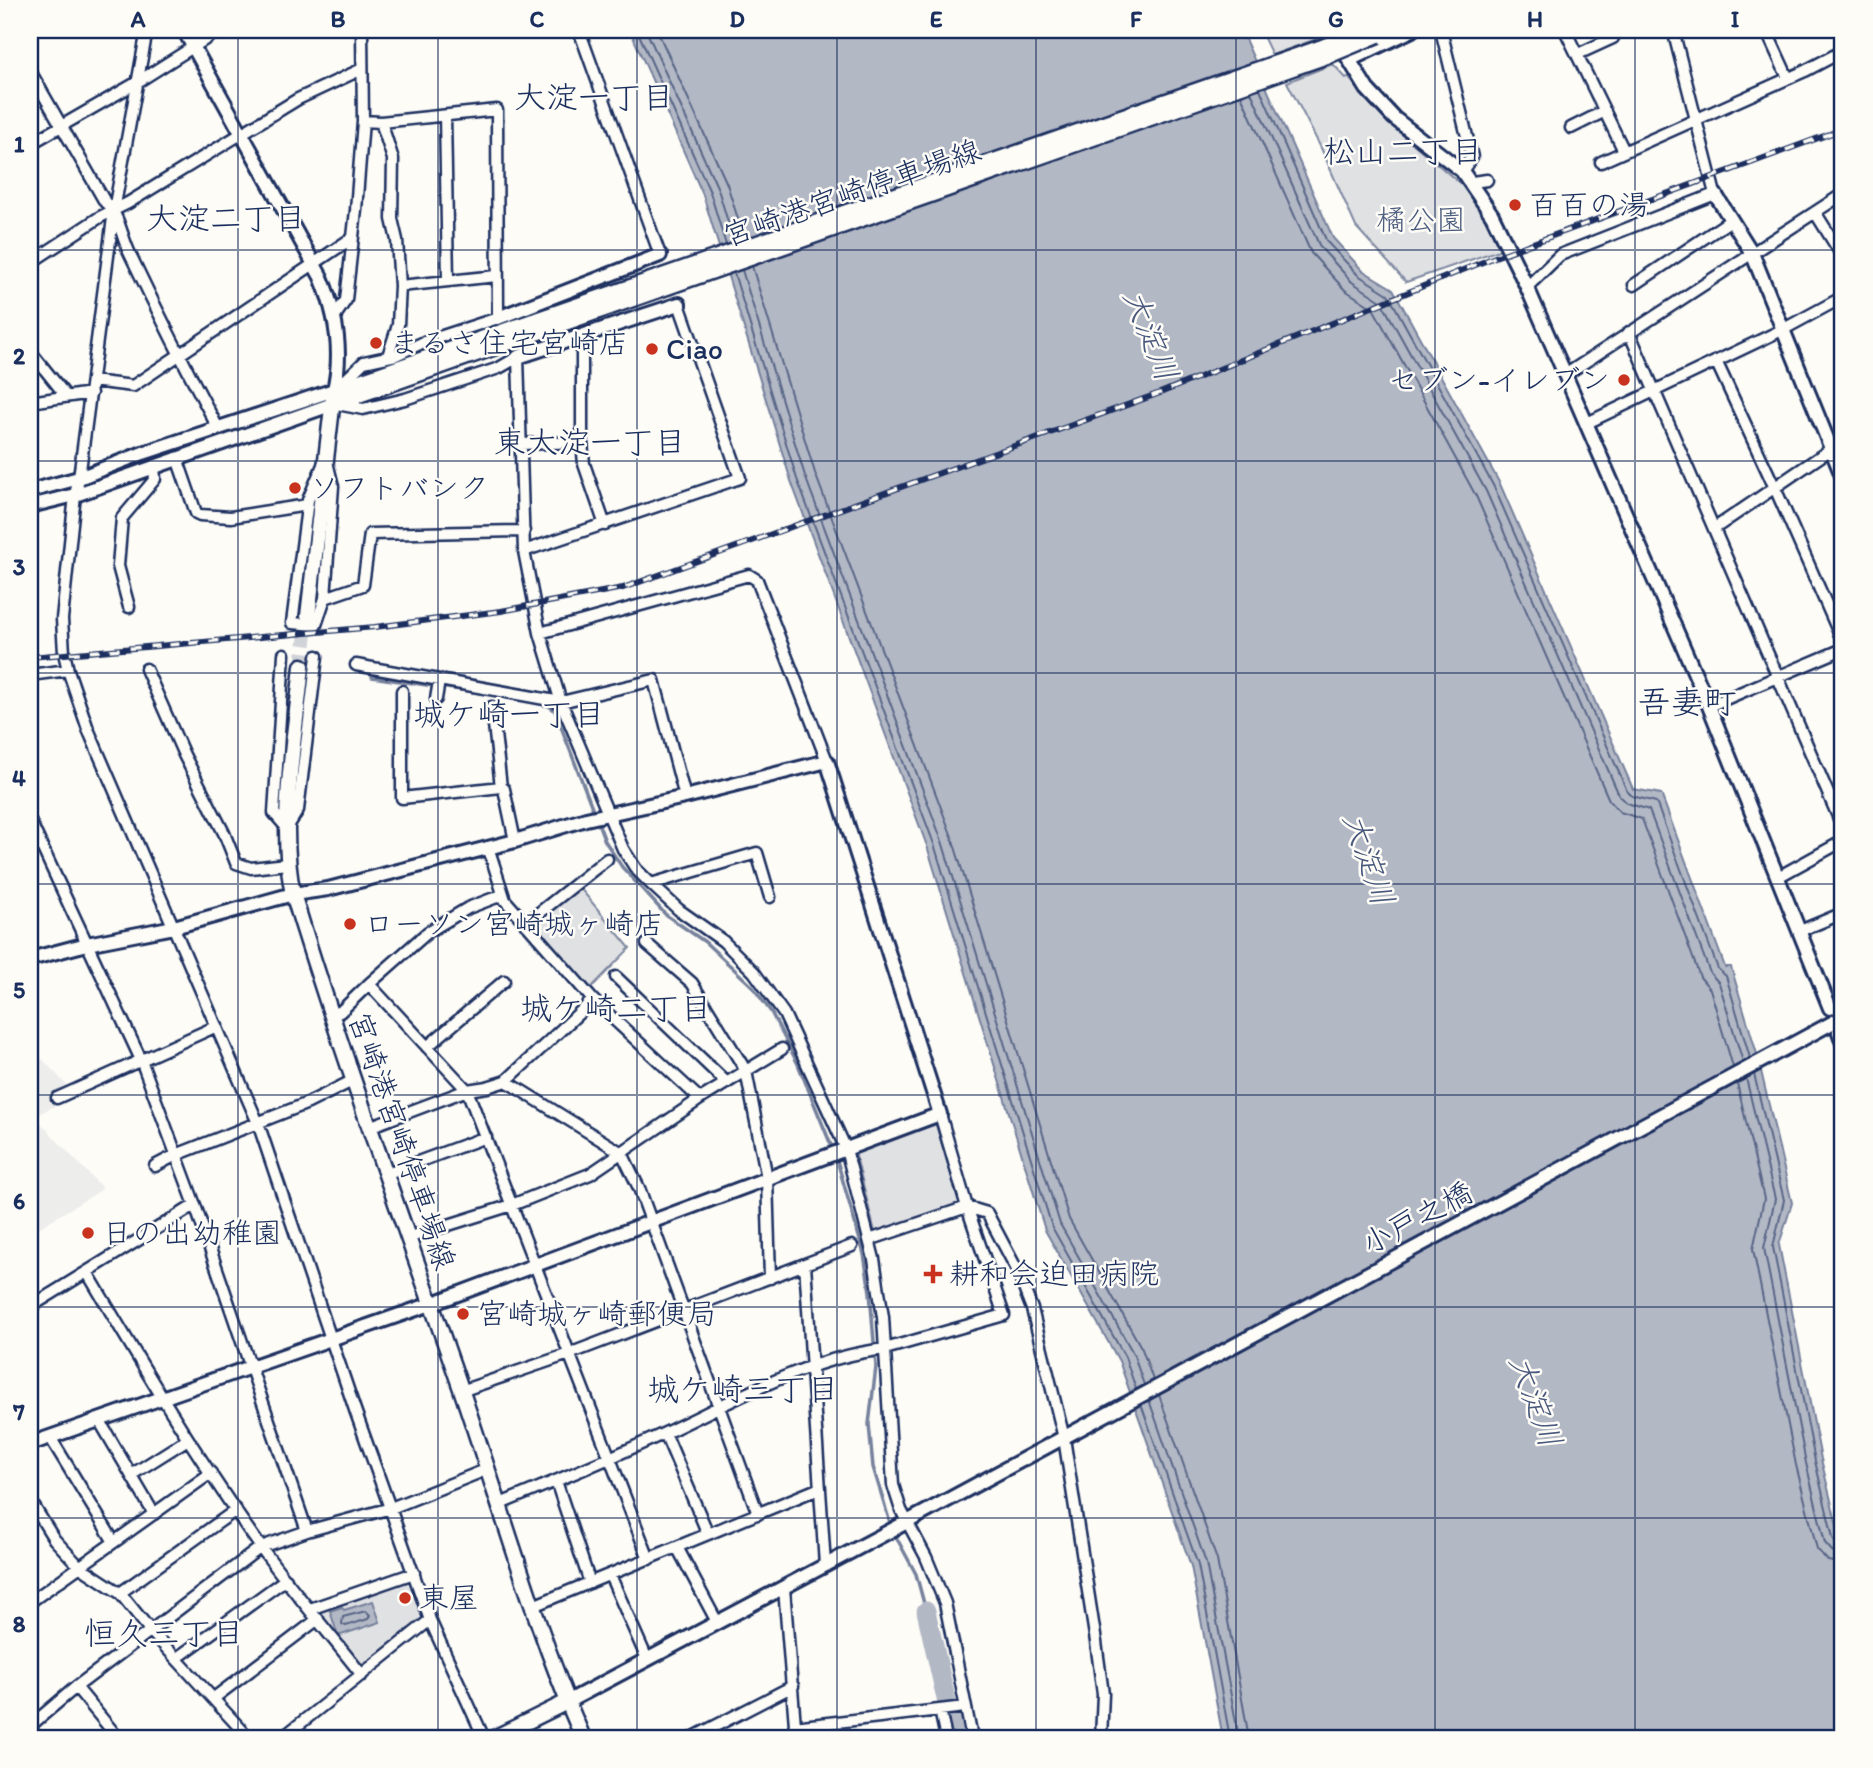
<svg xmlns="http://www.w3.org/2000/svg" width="1873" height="1768" font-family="Itim,'Klee One',sans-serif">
	<rect width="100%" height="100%" fill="#fdfcf7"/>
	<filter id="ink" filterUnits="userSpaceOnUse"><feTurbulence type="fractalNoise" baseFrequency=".0143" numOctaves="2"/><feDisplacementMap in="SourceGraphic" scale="14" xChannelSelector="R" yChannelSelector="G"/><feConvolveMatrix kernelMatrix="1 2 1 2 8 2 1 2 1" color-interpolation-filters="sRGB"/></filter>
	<g filter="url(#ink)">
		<path fill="#edeeec" d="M30 1046 76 1095 37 1115 36 1118 103 1189 30 1233Z"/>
		<path fill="#e0e1e3" stroke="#7e88a0" stroke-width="2" d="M1260 30H1318L1322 37 1272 55Z
			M1333 64 1346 78 1348 77 1383 118 1463 186 1496 235 1502 249 1406 282 1356 227 1321 148 1287 82Z
			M580 888 630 948 590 989 535 924Z
			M935 1122 960 1204 875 1232 855 1152Z
			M410 1581 423 1618 362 1667 320 1616 322 1609Z"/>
		<path fill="#b3b8c5" stroke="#76819c" stroke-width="2" d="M630 30H1241L1333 238 1362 270 1393 289 1500 484 1633 789 1661 794 1725 967H1731L1757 1054 1792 1203 1779 1245 1821 1459 1843 1551V1738H1223L1191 1566 1119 1361 1045 1230 927 846 791 481 703 195Z
			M373 1601 380 1622 338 1636 330 1611 342 1607 344 1610Z"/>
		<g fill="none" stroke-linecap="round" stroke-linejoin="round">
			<path stroke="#586687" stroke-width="2" d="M637 30 710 192 726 245
				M646 30 718 189 734 242
				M657 30 727 184 744 238
				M1260 89 1327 242 1358 275 1388 294 1494 487 1627 791 1632 796 1656 802 1718 969 1726 976 1750 1058
				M1251 92 1320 247 1352 282 1381 301 1486 491 1619 795 1627 803 1649 810 1710 973 1719 983 1743 1062
				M1241 95 1311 253 1345 290 1373 308 1476 496 1609 800 1620 812 1642 819 1700 977 1710 989 1733 1067
				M752 266 815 473 952 837 1069 1219 1142 1349 1153 1380
				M742 270 805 476 942 841 1060 1224 1133 1353 1144 1385
				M734 273 797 479 934 844 1052 1227 1125 1357 1136 1389
				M1754 1074 1784 1200 1773 1247 1815 1461 1833 1538 1836 1544 1843 1545
				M1746 1078 1775 1199 1764 1248 1806 1463 1825 1543 1833 1552 1843 1554
				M1737 1083 1764 1199 1753 1249 1796 1465 1817 1549 1828 1561 1843 1564
				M1159 1395 1217 1560 1249 1738
				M1149 1400 1206 1563 1239 1738
				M1141 1404 1198 1565 1230 1738
				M366 1611 370 1615 368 1619 346 1626 342 1624 343 1617Z"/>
			<path stroke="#76819c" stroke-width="3.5" d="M372 677 495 695
				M547 704 555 711 605 841 622 867 666 915 705 942 752 986 771 1012 798 1064 833 1150
				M836 1157 864 1254 870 1292 876 1367 869 1424 873 1467 891 1526
				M894 1533 916 1574 926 1611"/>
			<path stroke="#b3b8c5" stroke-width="19" d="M926 1611 955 1738"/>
			<path stroke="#d0d3d8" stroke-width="14" stroke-dasharray="14 7" stroke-linecap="butt" d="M302 666 308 616"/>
			<g stroke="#1b2f5e" stroke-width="15">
				<path id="minor" d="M147 30 114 210 79 478 75 495 62 619 64 653 68 670 88 729 258 1123 355 1410 430 1620 484 1738
					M579 30 660 255
					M1441 30 1472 157 1462 171
					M1565 30 1624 151
					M1766 30 1788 78
					M1578 54 1613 38 1609 30
					M30 71 105 202C120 215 121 236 130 254 158 313 187 370 218 428
					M445 116 448 280
					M381 122 393 159 392 219 397 240 400 286 398 325 388 356
					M1571 128 1605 111
					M30 144 136 83 220 30
					M1601 162 1805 71 1843 51
					M1472 182 1487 180
					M1815 212 1843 257
					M30 263 100 217 128 203 298 99 362 69
					M1634 285 1731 220
					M400 286 497 276
					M1527 287 1560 255 1715 194 1673 30
					M335 316 346 300 356 210 363 121 362 30
					M1629 332 1843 828
					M582 336V442L584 464 605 525
					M30 351 66 396
					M1716 361 1775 488 1843 642
					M1565 375 1843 194
					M92 381 133 386 352 238
					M339 386 364 362 396 355 424 342 498 318 497 110 381 122 363 121
					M30 402 91 393
					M337 404 363 409 405 399 499 368 518 357 524 551 540 633 561 702 623 849 636 869 651 884 679 910 723 941 754 972 784 1014 846 1149 874 1259 883 1317 893 1485 901 1510 926 1557 945 1603 972 1738
					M1587 423 1784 329 1843 297
					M521 444 582 442
					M177 458 196 513 200 515 231 517 307 505
					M326 458 333 486 325 598 316 625 292 623 308 500Z
					M1715 528 1843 441
					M524 551 740 478 679 304
					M325 598 363 585 370 534 524 531
					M129 607 118 566 122 518 155 479 154 466
					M540 633 749 575 757 580 827 761
					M284 654 274 813 287 828 298 810 317 656
					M356 665 561 702 654 680 685 797
					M146 669 184 755 224 833 236 863 251 868 287 864
					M30 675 68 670
					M402 691V798L501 787 504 789 515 841
					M436 699 439 681
					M1709 706 1843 649
					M492 707 501 787
					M30 821 141 1060 195 1205 307 1531
					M488 847 505 900 593 1000 700 1099
					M1778 877 1843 841
					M651 884 757 853 770 897
					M525 924 607 859
					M1800 931 1843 913
					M647 944 692 983 746 1071 767 1178 770 1278
					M616 977 727 1083
					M369 984 467 1090 649 1559
					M330 1014 340 1012 369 984 428 932 468 908 502 895
					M427 1047 504 981
					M506 1081 622 1153 639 1188 758 1514
					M57 1098 217 1026
					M369 1127 467 1090 487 1087 506 1081 593 1000
					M155 1166 176 1155 308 1103 352 1081
					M385 1174 486 1137
					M407 1238 512 1205 590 1174 700 1099 782 1049
					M869 1240 967 1207 987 1213 1016 1268 1032 1309 1064 1438 1096 1642 1103 1694 1101 1738
					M805 1264 825 1565
					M87 1272C142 1365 197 1458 260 1546 292 1590 328 1632 362 1675
					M30 1307 195 1205
					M461 1391 569 1354 852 1246
					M99 1420 154 1514
					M665 1433 708 1534
					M50 1437 114 1542
					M131 1475 188 1439
					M556 1481 590 1583
					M30 1500 54 1539 79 1566 120 1593 150 1630 249 1738
					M500 1504C556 1481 612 1458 667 1432 737 1399 807 1358 885 1349L1004 1315 967 1207 940 1114
					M677 1547 717 1622
					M610 1575 647 1659
					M784 1588 796 1738
					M120 1593 236 1510
					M30 1602 211 1473
					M533 1606 820 1488
					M310 1609 414 1573
					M177 1658 286 1579
					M76 1687 118 1738
					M214 1698 318 1619
					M940 1710 946 1738
					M30 1724 35 1738
					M30 1726 76 1687 261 1547 307 1531 391 1508 488 1469
					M794 1727 965 1707
					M282 1738 430 1620
					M692 1738 793 1686"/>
			</g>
			<g stroke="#1b2f5e" stroke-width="18">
				<path id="tertiary" d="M1331 30 1367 89 1394 118 1462 171 1492 215 1527 287 1709 706 1830 1008
					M1349 60 1412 30
					M1715 194 1752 253 1843 478
					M498 318 660 255
					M518 357 679 304
					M30 491 79 478 143 453 334 390C343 351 336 313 321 277L184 30
					M30 506 75 495 333 404
					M30 959 87 944 174 927 293 894 328 889 515 841 586 819 685 797 827 761 940 1114 431 1304 30 1444
					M1839 1032 1843 1043
					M567 1702 907 1522 1843 1017"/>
			</g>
			<g stroke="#1b2f5e" stroke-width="19">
				<path id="secondary" d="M333 404 1330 55
					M308 616 334 390 1325 46
					M302 666C295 738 278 824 293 894 344 1061 404 1224 461 1389 501 1506 534 1625 583 1738
					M494 1738 567 1702"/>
			</g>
			<use href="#minor" stroke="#fdfcf7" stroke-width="10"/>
			<use href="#tertiary" stroke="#fdfcf7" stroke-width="12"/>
			<use href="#secondary" stroke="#fdfcf7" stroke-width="14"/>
			<g stroke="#1b2f5e" stroke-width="6">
				<path id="rail" d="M30 657 375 627 501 611 623 588 1160 393 1495 257 1843 129"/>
			</g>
			<use href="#rail" stroke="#fdfcf7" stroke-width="3.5" stroke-dasharray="10" stroke-linecap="butt"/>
			<g stroke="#1b2f5e" stroke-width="19" stroke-linecap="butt">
				<path id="secondary-bridge" d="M1325 46 1363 30
					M1330 55 1378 35"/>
			</g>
			<use href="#secondary-bridge" stroke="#fdfcf7" stroke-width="14"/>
		</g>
	</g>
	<path fill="none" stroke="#1b2f5e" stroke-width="2" stroke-opacity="0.55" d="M238 30V1738M438 30V1738M637 30V1738M837 30V1738M1036 30V1738M1236 30V1738M1435 30V1738M1635 30V1738M30 250H1843M30 461H1843M30 673H1843M30 884H1843M30 1095H1843M30 1307H1843M30 1518H1843"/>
	<g fill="#c8321e" stroke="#fdfcf7" stroke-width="2.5">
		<circle cx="1515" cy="205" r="7"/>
		<circle cx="376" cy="343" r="7"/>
		<circle cx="652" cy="349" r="7"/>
		<circle cx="1624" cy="380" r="7"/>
		<circle cx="295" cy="488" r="7"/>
		<circle cx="350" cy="924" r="7"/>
		<circle cx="88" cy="1233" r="7"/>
		<path d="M929.5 1263.5h7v7h7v7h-7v7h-7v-7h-7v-7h7z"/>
		<circle cx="463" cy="1314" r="7"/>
		<circle cx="405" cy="1598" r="7"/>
	</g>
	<g text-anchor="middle" stroke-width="5" stroke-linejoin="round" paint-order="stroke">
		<g font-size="30" fill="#1b2f5e" stroke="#fdfcf7">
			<text transform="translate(852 193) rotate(-19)" y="10">宮崎港宮崎停車場線</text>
			<text transform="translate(402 1141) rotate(71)" y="10">宮崎港宮崎停車場線</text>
			<text transform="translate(1417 1218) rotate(-28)" y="10">小戸之橋</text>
		</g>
		<g font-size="30" fill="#1b2f5e" stroke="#fdfcf7" text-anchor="start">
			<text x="1529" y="215">百百の湯</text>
			<text x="390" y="353">まるさ住宅宮崎店</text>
			<text x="666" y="359">Ciao</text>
			<text x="1610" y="390" text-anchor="end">セブン-イレブン</text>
			<text x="309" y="498">ソフトバンク</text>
			<text x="364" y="934">ローソン宮崎城ヶ崎店</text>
			<text x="102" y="1243">日の出幼稚園</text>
			<text x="949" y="1284">耕和会迫田病院</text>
			<text x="477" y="1324">宮崎城ヶ崎郵便局</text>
			<text x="419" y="1608">東屋</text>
		</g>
		<g font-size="30" fill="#4c5c7f" stroke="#fdfcf7">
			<text x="1421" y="230">橘公園</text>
		</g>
		<g font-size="32" fill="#1b2f5e" stroke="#fdfcf7">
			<text x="594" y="108">大淀一丁目</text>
			<text x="1403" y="162">松山二丁目</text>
			<text x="226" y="229">大淀二丁目</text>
			<text x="590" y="453">東大淀一丁目</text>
			<text x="509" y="725">城ケ崎一丁目</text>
			<text x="616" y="1019">城ケ崎二丁目</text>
			<text x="743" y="1400">城ケ崎三丁目</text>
			<text x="164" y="1644">恒久三丁目</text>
		</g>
		<g font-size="32" font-style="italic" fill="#49587d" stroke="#fdfcf7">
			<text transform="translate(1151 335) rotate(68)" y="11">大淀川</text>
			<text transform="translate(1369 859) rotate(71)" y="11">大淀川</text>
			<text transform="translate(1536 1401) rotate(70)" y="11">大淀川</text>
		</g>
		<g font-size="33" fill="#1b2f5e" stroke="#fdfcf7">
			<text x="1687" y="713">吾妻町</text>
		</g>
	</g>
	<rect width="1873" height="1768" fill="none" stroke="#fdfcf7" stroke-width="77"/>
	<rect x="38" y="38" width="1796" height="1692" fill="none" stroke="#1b2f5e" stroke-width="2.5"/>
	<g font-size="23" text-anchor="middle" font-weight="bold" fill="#1b2f5e">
		<text x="138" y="27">A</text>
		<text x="338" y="27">B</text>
		<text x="537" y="27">C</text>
		<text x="737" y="27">D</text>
		<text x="936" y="27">E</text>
		<text x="1136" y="27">F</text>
		<text x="1336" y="27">G</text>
		<text x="1535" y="27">H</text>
		<text x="1735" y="27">I</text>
		<text x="19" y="152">1</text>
		<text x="19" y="364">2</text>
		<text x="19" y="575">3</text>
		<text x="19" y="786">4</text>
		<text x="19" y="998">5</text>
		<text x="19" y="1209">6</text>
		<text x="19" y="1420">7</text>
		<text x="19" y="1632">8</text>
	</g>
</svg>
